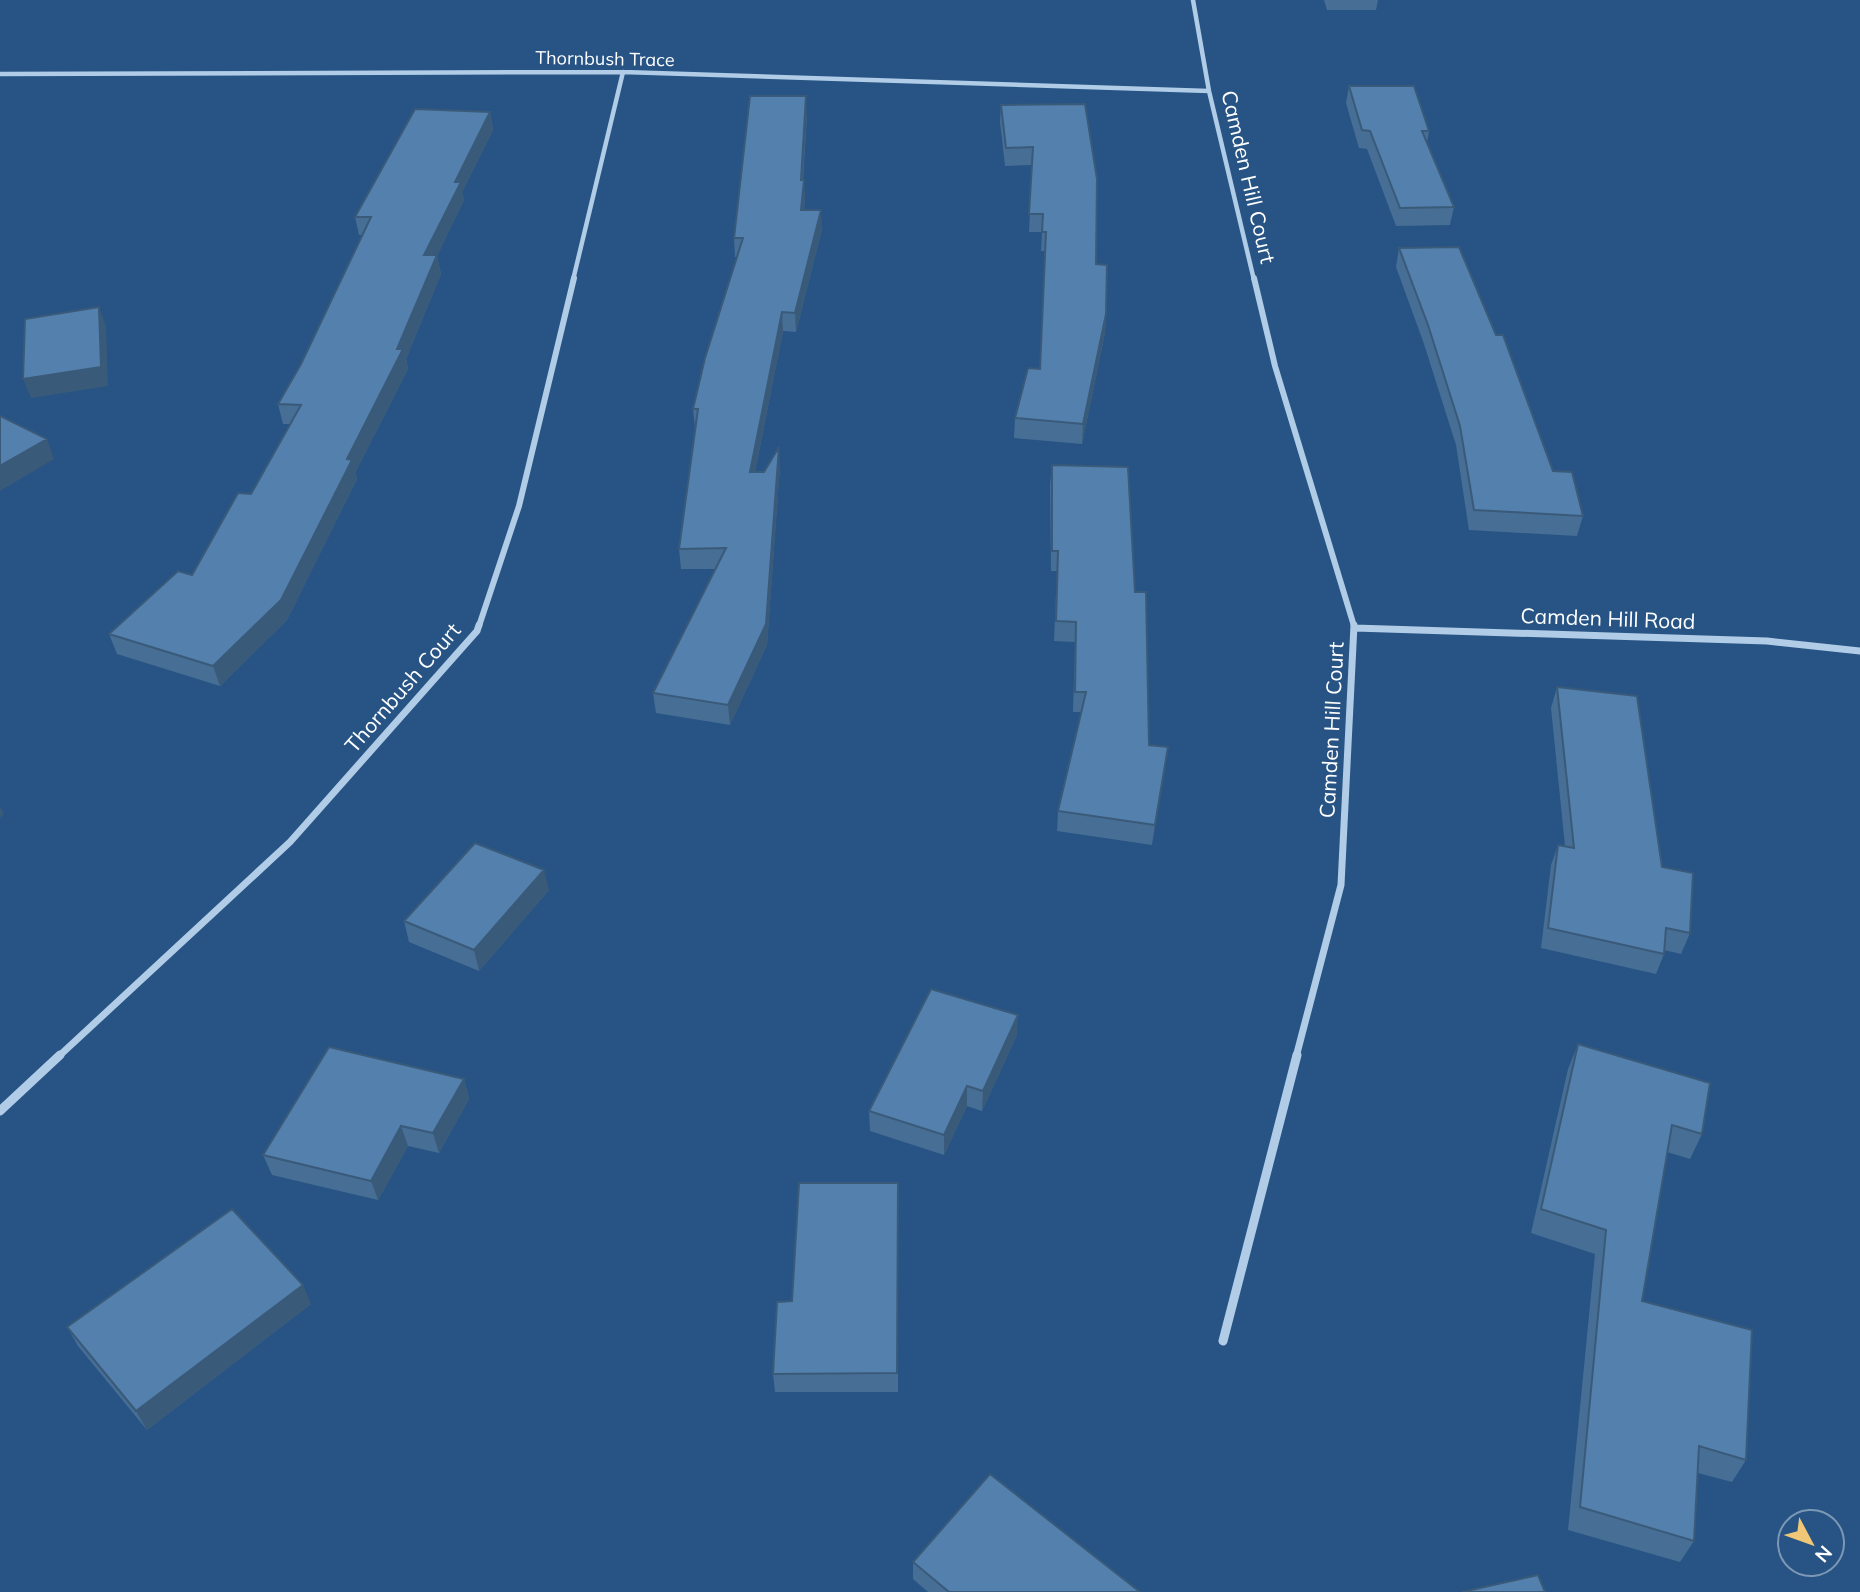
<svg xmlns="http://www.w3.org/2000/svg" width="1860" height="1592" font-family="Mulish,sans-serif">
	<rect width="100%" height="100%" fill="#275484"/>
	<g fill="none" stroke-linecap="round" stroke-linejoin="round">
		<path stroke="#b0cce7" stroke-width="4.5" d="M1193 0 1209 91 1254 280
			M0 74 623 72 1209 91
			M573 280 623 72"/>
		<path stroke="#b0cce7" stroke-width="6" d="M1254 278 1275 366 1354 626
			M479 626 519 506 574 278"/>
		<path stroke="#b0cce7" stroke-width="7" d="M1355 628 1767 641 1860 651
			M58 1057 290 842 477 631 479 625
			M1296 1057 1341 885 1354 625"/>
		<path stroke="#b0cce7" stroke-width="9" d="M0 1111 60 1055
			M1223 1341 1297 1055"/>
	</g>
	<path fill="#476e95" d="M1324 0H1378L1376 10H1327Z
		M1349 86 1429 131 1427 143 1454 207 1450 225 1396 226 1367 149 1359 148 1346 103Z
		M1085 104 1096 264 1106 314 1105 333 1082 444 1014 438 1015 418 1040 369 1045 251H1041L1042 232H1029L1032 165 1005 166 1000 122 1001 105Z
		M490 112 493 130 462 192 464 200 437 256 441 274 406 359 408 369 355 473 357 479 287 620 220 686 117 654 109 634 192 575 251 494 291 424H283L278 404 301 364 362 235H359L355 217Z
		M807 114 803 180 805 198 804 210 822 229 796 332 783 331 755 472H764L780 466 767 645 730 725 656 713 653 693 716 569H681L679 549 695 428 693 409 737 257H735L734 238Z
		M1399 248 1553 471 1583 516 1577 536 1469 530 1456 445 1424 344 1396 267Z
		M1052 465 1135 592 1149 745 1168 747 1152 845 1057 831 1058 811 1081 712H1073L1075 642 1054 641 1057 571H1051L1050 485Z
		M1557 687 1662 867 1690 933 1681 954 1664 950V954L1656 974 1541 948 1551 865 1558 845 1565 846 1551 708Z
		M549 890 479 971 409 942 404 921Z
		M1017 1035 982 1111 967 1106 944 1155 870 1131 869 1111Z
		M1578 1044 1702 1134 1690 1159 1667 1152 1642 1301 1746 1460 1732 1482 1698 1473 1694 1541 1680 1562 1568 1530 1595 1254 1531 1233 1568 1069Z
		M464 1079 469 1099 439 1153 408 1146 378 1200 272 1175 263 1155Z
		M898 1202V1392H775L773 1374 792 1301Z
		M311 1304 147 1430 78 1346 67 1327Z
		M913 1562 1140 1592H928L913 1579Z"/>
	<path fill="#3a5a79" d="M806 96 807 114 801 198V180Z
		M490 112 493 130 462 192 464 200 437 256 441 274 406 359 408 369 355 473 357 479 287 620 220 686 213 666 347 459 397 349 424 255 455 182Z
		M804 180 805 198 802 228 801 210Z
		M821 210 822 229 796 332 795 313Z
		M99 307 106 326 108 386 31 398 23 379Z
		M782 312 783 331 751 492 750 472Z
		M1106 314 1105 333 1082 444 1083 424Z
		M47 439 54 459 0 491V466Z
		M779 447 780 466 767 645 730 725 728 705Z
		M1168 747 1165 768 1152 845 1155 825Z
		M0 806 4 814 0 818Z
		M544 870 549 890 479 971 474 950Z
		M1018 1015 1017 1035 982 1111 983 1091Z
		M464 1079 469 1099 439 1153 433 1133Z
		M967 1086V1106L944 1155V1135Z
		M401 1126 408 1146 378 1200 371 1181Z
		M303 1285 311 1304 147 1430 136 1411Z"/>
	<path fill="#5380ad" stroke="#3a5a79" stroke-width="2" d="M1349 86H1414L1429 131H1422L1454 207 1400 208 1370 131 1362 130Z
		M750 96H806L801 180H804L801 210H821L795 313 782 312 750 472H764L779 447 766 624 728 705 653 693 726 548 679 549 698 409H693L705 358 743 238H734Z
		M1085 104 1097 179 1096 264 1107 265 1106 314 1083 424 1015 418 1028 368 1040 369 1046 232H1042L1043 214H1029L1033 147 1006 148 1001 105Z
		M415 109 490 112 455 182H461L424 255H437L397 349H403L347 459 352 460 281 600 213 666 109 634 178 571 192 575 238 493 251 494 301 405 278 404 301 364 371 217H355Z
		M1459 247 1496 335H1503L1553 471 1572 472 1583 516 1474 510 1460 426 1428 325 1399 248Z
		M99 307 101 367 23 379 25 319Z
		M0 416 47 439 0 466Z
		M1052 465 1128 467 1135 592H1146L1149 745 1168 747 1155 825 1058 811 1086 692H1075L1076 622 1056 621 1058 551H1052Z
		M1557 687 1637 696 1662 867 1693 873 1690 933 1666 928 1664 954 1548 928 1558 845 1574 848Z
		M475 843 544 870 474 950 404 921Z
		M931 989 1018 1015 983 1091 967 1086 944 1135 869 1111Z
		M1578 1044 1710 1083 1702 1134 1672 1125 1642 1301 1752 1330 1746 1460 1699 1446 1694 1541 1580 1507 1606 1230 1541 1209Z
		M329 1047 464 1079 433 1133 401 1126 371 1181 263 1155Z
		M799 1183H898L897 1373 773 1374 777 1302 792 1301Z
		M232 1209 303 1285 136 1411 67 1327Z
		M990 1474 1140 1592H949L913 1562Z
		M1538 1575 1545 1592H1462Z"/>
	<g text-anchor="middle" stroke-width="5" stroke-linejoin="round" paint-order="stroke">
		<g font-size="18" fill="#fff" stroke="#275484">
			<text transform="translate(605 59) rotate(1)" y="6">Thornbush Trace</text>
		</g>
		<g font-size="21" fill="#fff" stroke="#275484">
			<text transform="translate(1248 177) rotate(77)" y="7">Camden Hill Court</text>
			<text transform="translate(1608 619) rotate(2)" y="7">Camden Hill Road</text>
			<text transform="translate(403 688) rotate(-49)" y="7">Thornbush Court</text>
			<text transform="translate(1332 730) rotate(-87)" y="7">Camden Hill Court</text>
		</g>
	</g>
	<g transform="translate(1811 1543) rotate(131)"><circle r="33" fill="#275484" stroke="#7d98b5" stroke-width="2"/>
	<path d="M0-5L12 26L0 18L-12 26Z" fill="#efc776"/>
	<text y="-10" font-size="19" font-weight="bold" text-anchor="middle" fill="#ffffff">N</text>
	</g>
</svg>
